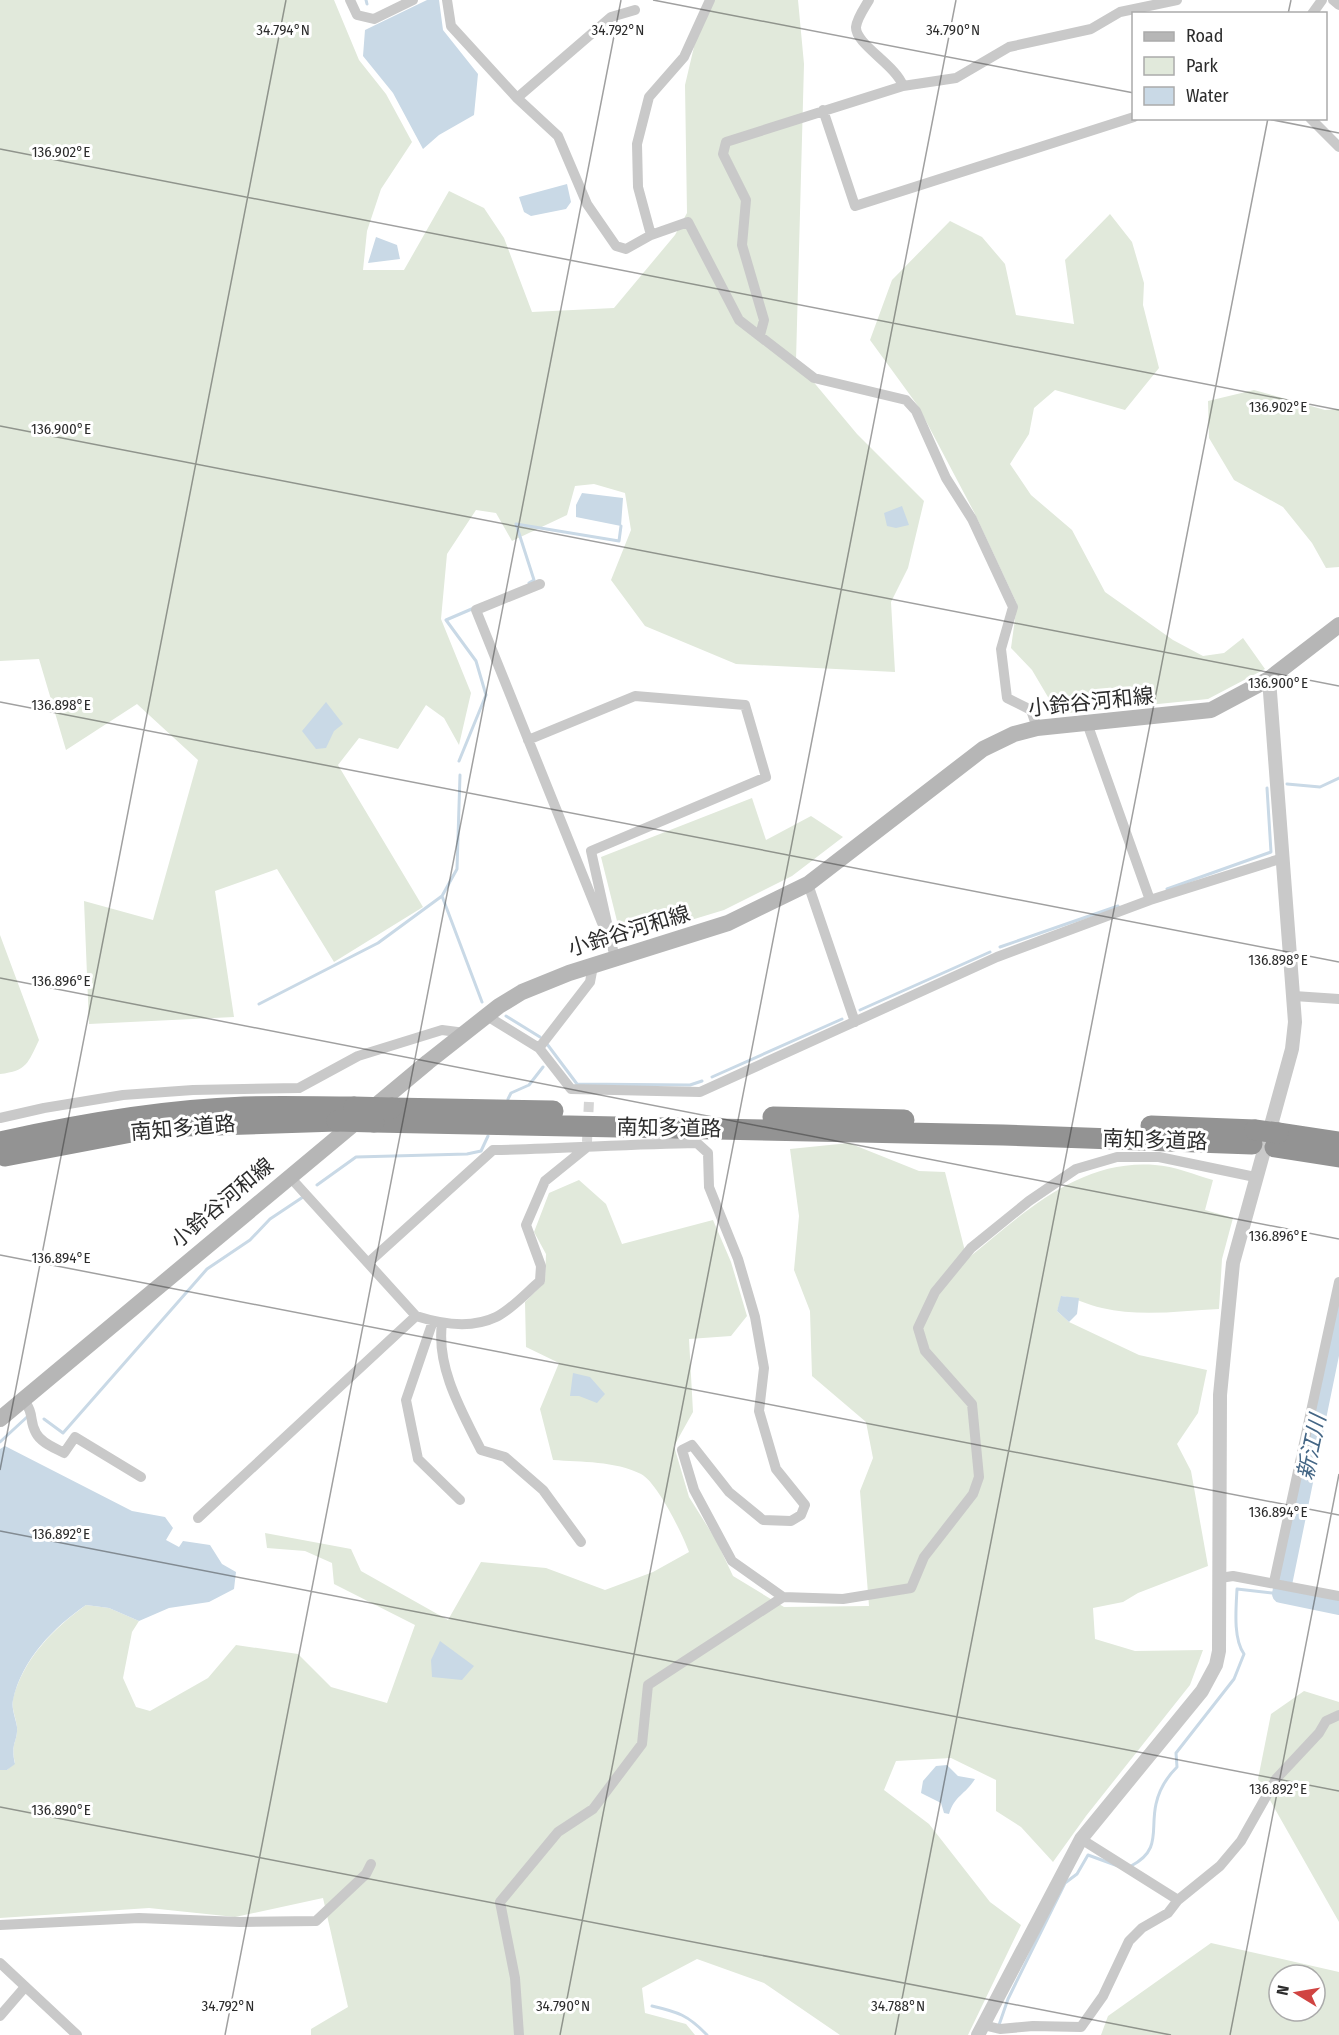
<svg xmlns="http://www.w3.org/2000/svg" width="1339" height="2035" font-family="'Fira Sans Condensed','Noto Sans JP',sans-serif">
	<rect width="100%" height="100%" fill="#fff"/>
	<path fill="#e1e9db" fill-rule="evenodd" d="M0 0H334L359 60 386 94 412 142 381 189 367 231 363 270H404L449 191 484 208 504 238 532 312 614 308 675 235 687 213 685 85 705 0H798L804 64 796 361 857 434 924 501 908 568 891 602 895 672 736 664 645 626 611 580 631 530 625 493 594 484 575 486 567 515 512 541 496 513 476 510 447 554 441 619 471 693 459 745 444 718 426 705 398 749 359 738 338 765 423 907 334 962 277 869 215 891 234 1017 89 1024 84 901 153 920 198 760 137 704 66 750 39 659 0 661Z
		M1110 214 1132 242 1144 283 1143 305 1159 368 1125 410 1055 390 1034 408 1029 434 1010 464 1031 495 1072 530 1105 592 1173 640 1203 656 1224 653 1243 638 1265 669 1208 699 1058 714 1032 670 1011 648 1017 604 974 512 918 406 870 340 892 280 950 221 982 237 1005 264 1016 315 1074 324 1065 260Z
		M1254 390 1325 410 1339 409V567L1326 568 1312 543 1283 507 1234 480 1209 438 1208 401Z
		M752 798 766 840 811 816 843 837 792 876 724 910 622 941 601 857Z
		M0 935 39 1040C28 1063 27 1071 0 1074Z
		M849 1143 919 1171 945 1172 967 1259C1023 1214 1078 1159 1155 1165 1174 1166 1195 1175 1213 1180L1205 1210 1233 1218 1222 1259 1219 1309C1181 1311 1139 1317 1102 1308 1088 1305 1076 1298 1062 1296L1057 1311 1069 1322 1139 1355 1207 1370 1198 1413 1177 1444 1191 1471 1208 1566 1138 1593 1123 1602 1093 1608 1095 1639 1135 1651 1203 1650 1190 1685 1086 1816 1053 1862 1021 1827 996 1811V1780L951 1758 896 1761 884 1790 929 1824 990 1902 1021 1925 968 2035H840L764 1983 697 1959 642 1988 645 2013 686 2024 695 2035H311V2029L348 2007 323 1898 235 1917 149 1908 0 1918V1770H7L15 1763C10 1743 18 1742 17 1727 16 1718 11 1708 13 1699 23 1659 54 1628 86 1605L109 1608 139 1621 132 1632 123 1678 136 1707 150 1711 208 1678 236 1645 298 1654 331 1687 387 1703 415 1625 334 1584 332 1563 305 1551 267 1548 265 1533 351 1549 361 1571 448 1620 481 1562 546 1568 605 1590 653 1572 689 1552C683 1535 657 1482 641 1474 615 1461 582 1462 553 1460L540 1409 559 1363 526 1347 525 1302 545 1282 546 1254 534 1232 549 1193 579 1180 606 1204 622 1244 713 1220 731 1262 747 1316 731 1336 689 1339 693 1412 674 1446 689 1497 716 1540 733 1576 784 1607 869 1606 860 1491 873 1458 866 1422 812 1376 810 1311 794 1270 799 1216 790 1149Z
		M1304 1691 1339 1702V1922L1258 1779 1271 1714Z
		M1211 1943 1339 1972V2035H1101L1108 2016ZM1279 1975H1315V2011H1279Z"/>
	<path fill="#c9d9e6" d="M427 0H439L443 30 478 74 474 115 439 135 423 149 393 93 363 56 365 30Z
		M567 184 571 202 566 209 531 216 524 212 519 197Z
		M376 237 397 245 400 259 368 263Z
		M582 493 623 498 621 526 576 517V505Z
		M902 506 909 525 896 528 887 526 884 513Z
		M326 702 343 724 334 731 326 748 316 749 302 731Z
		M1061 1296 1079 1298 1077 1314 1069 1322 1057 1311Z
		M573 1373 590 1377 605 1394 597 1403 579 1396H570Z
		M5 1446 132 1511 165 1517 173 1528 166 1540 179 1547 183 1541 210 1545 222 1564 236 1572 234 1589 209 1602 169 1608 139 1621 109 1608 86 1605C54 1627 22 1659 13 1700 11 1708 16 1719 17 1727 18 1742 10 1743 15 1764L7 1770H0V1449Z
		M440 1641 474 1666 462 1680 432 1677 431 1660Z
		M947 1765 958 1776 975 1779C965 1795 955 1795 949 1814L944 1813 941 1803 921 1793 923 1781 936 1766Z"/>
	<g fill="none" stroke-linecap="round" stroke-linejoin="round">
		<path stroke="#c9d9e6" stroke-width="3" d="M366 0 367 4
			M529 583 534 580 516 524 619 541 621 526
			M459 761 486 695 476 661 446 620 474 608
			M1287 784 1320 787 1339 778
			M1167 889 1271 852 1267 788
			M442 896 457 869 460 775
			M1000 947 1118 906
			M259 1004 378 943 442 896 482 1002
			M860 1010 990 952
			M506 1016 540 1037
			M547 1044 577 1084 690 1085 702 1081
			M712 1077 842 1019
			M508 1099 511 1093 529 1085 543 1067
			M317 1185 356 1157 467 1154 481 1151 488 1136
			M44 1419 63 1433 207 1269 250 1240 270 1219 303 1197
			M0 1442 27 1417
			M1131 1866C1162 1850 1150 1830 1156 1804 1159 1790 1167 1777 1177 1767L1176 1753 1234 1679 1244 1654C1233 1638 1236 1609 1237 1589L1281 1594
			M652 2006C678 2012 688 2015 707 2035
			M999 2025 1008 1999 1065 1883 1077 1874 1088 1855 1118 1866"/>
		<path stroke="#c9d9e6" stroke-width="18" d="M1339 1311 1281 1594 1339 1606"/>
		<path stroke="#d5d5d5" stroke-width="10" stroke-dasharray="10 5" stroke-linecap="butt" d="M587 1142 589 1101"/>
		<path stroke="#c9c9c9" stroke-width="10" d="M350 0 357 15 374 19 413 0
			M447 0 451 26 517 98 558 136 587 204 616 246 626 249 651 235 688 222 739 320 814 378 906 400 916 411 946 478 972 519 1013 607 1001 649 1007 698 1031 710 1037 728
			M869 0C865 7 857 18 856 27 855 44 896 65 903 86
			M1333 0 1339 5
			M1312 14 1322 0
			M517 98 611 17 635 10
			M823 110 855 206 1134 117
			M1310 118 1339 147
			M651 235 638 187 637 144 649 97 684 57 710 0
			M760 335 764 320 742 245 746 200 723 154 726 142 903 86 956 78 1009 47 1091 29 1120 12 1177 0
			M540 584 476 610 602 923
			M1087 723 1150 900
			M528 740 635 696 745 705 766 777 591 851 613 950
			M808 884 855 1022
			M1294 996 1339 999
			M487 1016 539 1048 571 1089 700 1092 997 957 1150 900 1283 858
			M539 1048 590 982 593 966
			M0 1118 44 1108 123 1095 193 1090 299 1088 358 1056 442 1030 465 1033
			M289 1176 416 1316C441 1324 471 1329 496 1317 511 1310 527 1292 540 1281L541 1266 526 1225 545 1181 587 1147
			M368 1263 493 1150C561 1149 628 1144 697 1143L708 1153 709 1187 738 1259 755 1317 764 1368 759 1411 776 1469 805 1505 801 1515 791 1521 763 1520 729 1492 692 1445 682 1450 694 1490 732 1561 783 1597
			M433 1321 406 1400 418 1459 460 1500
			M442 1323C436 1368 462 1412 481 1450L505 1457 543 1490 581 1542
			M22 1398C36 1415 28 1419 36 1433 41 1443 55 1448 64 1453L75 1437 141 1477
			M198 1518 416 1316
			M1220 1578 1233 1576 1339 1596
			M1274 1582 1339 1282
			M1081 1839 1178 1900
			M0 1925 139 1918 240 1922 316 1921 366 1874 371 1864
			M0 1963 77 2035
			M0 2016 25 1987
			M983 2025 1000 2029 1033 2026 1081 2027 1103 1996 1129 1941 1142 1928 1168 1913 1178 1900 1220 1866 1241 1841 1276 1779 1319 1733 1326 1721 1339 1715
			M519 2035 515 1978 500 1902 558 1832 593 1809 642 1744 648 1685 783 1597 843 1599 911 1588 924 1557 973 1494 979 1477 972 1404 925 1351 918 1328 935 1292 971 1248 1029 1201 1076 1169 1117 1157H1159L1255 1177"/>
		<path stroke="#c9c9c9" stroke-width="14" d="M978 2035 1081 1839 1202 1691 1216 1665 1219 1651 1220 1395 1233 1263 1292 1049 1295 1022 1269 679"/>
		<path stroke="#b6b6b6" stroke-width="16" d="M0 1419 428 1062 499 1006 522 992 569 973 728 923 808 884 983 749 1014 734 1037 728 1211 710 1269 679 1339 625"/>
		<path stroke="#939393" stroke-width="21" d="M392 1108 553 1111
			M773 1117 904 1120
			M374 1122 1003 1135 1252 1144
			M185 1126 337 1121
			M1151 1126 1255 1130
			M1278 1133 1339 1142
			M0 1142C80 1124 162 1110 244 1107 281 1106 318 1107 354 1107
			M1275 1147 1339 1157
			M5 1156 142 1130"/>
		<path stroke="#939393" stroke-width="21" d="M354 1107 392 1108
			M337 1121 374 1122
			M1255 1130 1278 1133"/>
	</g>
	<path fill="none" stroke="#2c2c2c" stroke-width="1.5" stroke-opacity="0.45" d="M653 0 1134 93M1288 14 1291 0M1263 118 1339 133M0 149 1339 410M0 426 1339 686M0 702 1339 962M0 978 1339 1239M0 1255 1339 1515M0 1470 286 0M0 1531 1339 1791M0 1807 1171 2035M225 2035 621 0M560 2035 956 0M895 2035 1268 118M1230 2035 1339 1474"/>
	<g text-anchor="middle" stroke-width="6" stroke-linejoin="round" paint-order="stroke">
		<g font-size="21" fill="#2c2c2c" stroke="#fff">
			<text transform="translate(1091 702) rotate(-6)" y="7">小鈴谷河和線</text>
			<text transform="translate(629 931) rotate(-17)" y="7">小鈴谷河和線</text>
			<text transform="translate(183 1128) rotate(-5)" y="7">南知多道路</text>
			<text transform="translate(669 1128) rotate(1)" y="7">南知多道路</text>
			<text transform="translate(1155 1140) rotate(2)" y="7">南知多道路</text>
			<text transform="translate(222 1203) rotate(-40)" y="7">小鈴谷河和線</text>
		</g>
		<g font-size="22" font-style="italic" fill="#446685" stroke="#fff">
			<text transform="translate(1311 1447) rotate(-78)" y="8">新江川</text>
		</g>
	</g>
	<g font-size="15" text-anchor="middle" fill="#2c2c2c" stroke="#fff" stroke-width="6" stroke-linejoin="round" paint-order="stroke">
		<text x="283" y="35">34.794°N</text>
		<text x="618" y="35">34.792°N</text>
		<text x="953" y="35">34.790°N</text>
		<text x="61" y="157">136.902°E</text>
		<text x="1278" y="412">136.902°E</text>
		<text x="61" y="434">136.900°E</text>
		<text x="1278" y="688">136.900°E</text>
		<text x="61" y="710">136.898°E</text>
		<text x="1278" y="965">136.898°E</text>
		<text x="61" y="986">136.896°E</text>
		<text x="1278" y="1241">136.896°E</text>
		<text x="61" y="1263">136.894°E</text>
		<text x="1278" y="1517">136.894°E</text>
		<text x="61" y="1539">136.892°E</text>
		<text x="1278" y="1794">136.892°E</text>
		<text x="61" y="1815">136.890°E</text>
		<text x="228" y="2011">34.792°N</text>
		<text x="563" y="2011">34.790°N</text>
		<text x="898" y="2011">34.788°N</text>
	</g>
	<rect x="1132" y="12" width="195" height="108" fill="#ffffff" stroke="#ababab" stroke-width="1.5"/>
	<rect x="1144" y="32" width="30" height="9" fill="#b6b6b6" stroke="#ababab" stroke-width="1.5"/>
	<text x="1186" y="42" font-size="18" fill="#2c2c2c">Road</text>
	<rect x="1144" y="57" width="30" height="18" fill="#e1e9db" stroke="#ababab" stroke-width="1.5"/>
	<text x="1186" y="72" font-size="18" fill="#2c2c2c">Park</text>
	<rect x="1144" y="87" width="30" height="18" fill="#c9d9e6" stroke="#ababab" stroke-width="1.5"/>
	<text x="1186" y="102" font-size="18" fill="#2c2c2c">Water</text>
	<g transform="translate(1297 1993) rotate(281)"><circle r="28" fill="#ffffff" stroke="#ababab" stroke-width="1.5"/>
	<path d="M0-4.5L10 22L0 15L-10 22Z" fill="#d04442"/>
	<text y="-9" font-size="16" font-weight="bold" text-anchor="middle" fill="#2c2c2c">N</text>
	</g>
</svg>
